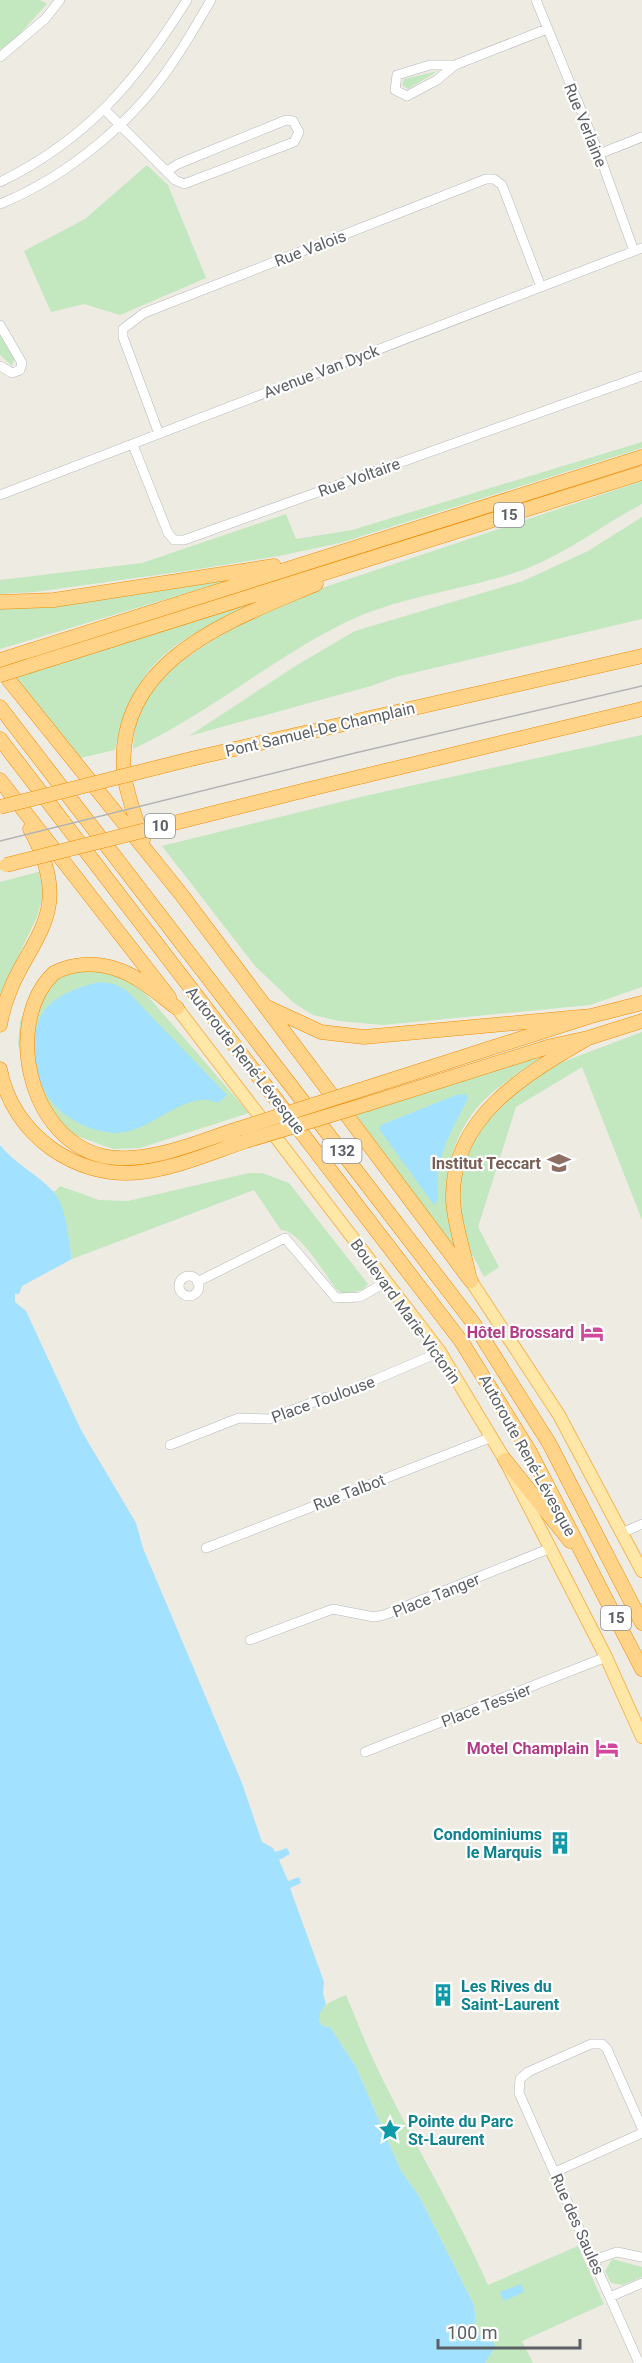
<svg xmlns="http://www.w3.org/2000/svg" width="642" height="2363" font-family="Roboto,sans-serif">
	<rect width="100%" height="100%" fill="#eeebe3"/>
	<path fill="#c3e7bf" d="M0 0H40L47 4 16 38 0 50Z
		M438 71 408 89 402 85 404 79Z
		M147 165 168 185 206 278 120 315 84 304 51 312 24 251 85 219Z
		M0 333 15 358 12 366 0 355Z
		M642 442V448L340 543 279 556 186 571 35 592 0 594V580L142 563 286 514 296 539 352 530Z
		M642 481V504C602 525 566 554 523 570 463 591 397 596 340 625 268 662 206 715 133 749 134 736 135 720 141 709 170 652 252 619 307 593Z
		M642 517V619L396 677 371 686 189 736 297 665 355 631 523 581 588 551Z
		M310 566V571L26 661 24 657Z
		M229 578 230 580 0 649V607Z
		M249 602 251 605C174 641 134 661 115 750L80 758 14 676Z
		M642 735V987L590 1005 383 1025 339 1021 313 1015 294 1003 255 966 162 846 369 795Z
		M42 871 43 896 37 917 0 995V882Z
		M77 970C104 971 125 976 146 994L249 1113 140 1148 113 1149 66 1132 27 1087 18 1043 20 1022 27 1005 51 981Z
		M642 1032V1220L582 1067 516 1107 478 1227 499 1267 484 1277 466 1243 459 1201 462 1169 475 1134 504 1099 549 1067Z
		M541 1053 543 1056C523 1070 502 1083 484 1100 447 1137 436 1198 456 1245L453 1248 354 1112Z
		M249 1173H262L289 1183 368 1284 363 1290 343 1294 336 1289C325 1274 299 1230 281 1230L254 1190 72 1259 64 1217 54 1192 60 1186 99 1200 128 1201Z
		M346 1995C357 2021 367 2047 379 2072 414 2144 456 2212 488 2285L578 2246 604 2304 522 2341 533 2363H485L495 2347 490 2340 481 2337 476 2325 474 2305 419 2196 401 2171 356 2067 330 2027 322 2026C311 2008 332 2001 346 1995Z
		M612 2259 642 2267V2277L623 2285 611 2283 605 2271Z"/>
	<path fill="#a2e1ff" d="M99 982 114 984 127 991 227 1095 218 1103C213 1101 205 1099 200 1100 168 1104 141 1139 106 1132 63 1125 32 1090 34 1047 35 1033 37 1019 46 1008 60 993 80 987 99 982Z
		M465 1094 468 1098C449 1137 435 1154 438 1200L434 1205 379 1129 381 1125 456 1095Z
		M0 1145C15 1164 37 1174 53 1191 67 1207 68 1239 72 1259L22 1286 19 1294H15V1302L26 1311 81 1430 136 1523 143 1548 242 1783 262 1842 273 1848 275 1852 287 1848 290 1854 279 1860 288 1881 299 1877 301 1883 290 1888 324 1982 323 1993 326 2004C320 2012 316 2017 322 2026L330 2027 356 2067 401 2171 419 2196 474 2305 476 2325 481 2337 494 2343 495 2347 485 2363H0Z
		M521 2284 524 2292 504 2301 500 2292Z"/>
	<g fill="none" stroke-linecap="round" stroke-linejoin="round">
		<g stroke="#b4b7bb" stroke-width="10">
			<path id="minor" d="M536 0 599 154 634 251
				M0 57 45 19 60 0
				M455 65H430L397 75 395 90 407 96 437 80 455 65 547 29
				M105 110 175 180 184 184 294 142 299 132 293 121 286 120 178 164 167 171
				M599 154 642 137
				M0 182C87 140 137 80 187 0
				M0 204C67 177 136 120 175 59 188 40 199 20 211 0
				M0 325 22 363 20 370 12 373 0 366
				M159 434 123 337V329L144 313 486 179H494L502 185 541 287
				M133 445 168 533 174 540H184L642 376
				M0 495 642 248
				M179 1286a10 10 0 1 1 20 0a10 10 0 1 1-20 0Z
				M197 1282 285 1238 336 1298 360 1297 386 1282
				M170 1445 239 1418 269 1419 327 1397 337 1396 440 1352
				M622 1533 642 1524
				M206 1548 492 1437
				M250 1640 333 1609 374 1617 384 1615 551 1548
				M365 1752 606 1657
				M555 2172 642 2133
				M593 2260 617 2252 642 2257
				M610 2297 642 2283
				M639 2363 519 2093 520 2079 528 2072 591 2044H602L607 2049 642 2128"/>
		</g>
		<g stroke="#f5b656" stroke-width="14">
			<path id="major" d="M177 1008 440 1352 505 1460 606 1657 642 1737
				M471 1281 559 1415 642 1571"/>
		</g>
		<g stroke="#f18b00" stroke-width="15">
			<path id="highway" d="M0 602 54 600 274 566
				M0 660 642 457
				M29 666 642 473
				M0 669 181 894 471 1281
				M0 707 474 1324 549 1443 642 1623
				M0 739 461 1341 530 1452 642 1669
				M195 758 642 656
				M0 780 169 997
				M314 788 642 709
				M143 840C136 818 127 796 124 774 114 659 232 620 316 584
				M267 1007 321 1032 364 1037 591 1016
				M177 1008C158 994 139 976 116 969 96 962 73 963 54 973 0 1024 31 1154 118 1158 158 1160 200 1141 238 1129
				M0 1025C14 942 83 926 30 829
				M0 1069C12 1134 76 1180 141 1172 177 1168 213 1152 246 1141
				M357 1091 591 1016 642 1003
				M367 1104 551 1046 588 1038 642 1021
				M469 1276C464 1251 454 1225 453 1199 451 1117 526 1074 588 1038
				M505 1460 570 1541"/>
		</g>
		<use href="#minor" stroke="#fff" stroke-width="9"/>
		<use href="#major" stroke="#ffe7a7" stroke-width="12"/>
		<use href="#highway" stroke="#ffd489" stroke-width="14"/>
		<path stroke="#b2b3b4" stroke-width="1.5" d="M0 841 355 753 642 686"/>
		<g stroke="#f18b00" stroke-width="15" stroke-linecap="butt">
			<path id="highway-bridge" d="M0 675 29 666
				M0 807 195 758
				M6 865 314 788
				M238 1129 357 1091
				M246 1141 367 1104"/>
		</g>
		<use href="#highway-bridge" stroke="#ffd489" stroke-width="14"/>
	</g>
	<defs>
		<g id="university-bare" transform="scale(1.8)"><path d="M0-5L7-2L0 1L-7-2ZM-4 1L0 2.5L4 1V4Q0 6-4 4Z" fill="#8d6e63" stroke="#fff" stroke-width="2.5" paint-order="stroke"/></g>
		<g id="hotel-bare" transform="scale(1.8)"><path d="M-6-4.5h1.5V1H6V5H4.5V3h-9V5H-6ZM-4 0a1.8 1.8 0 1 1 3.6 0ZM.5 0V-2.5h3Q6-2.5 6 0Z" fill="#d1479c" stroke="#fff" stroke-width="2.5" paint-order="stroke"/></g>
		<g id="building-bare" transform="scale(1.8)"><path d="M-4-6H4V6H1V3H-1V6H-4ZM-2.5-4.3h1.7v1.8h-1.7ZM.8-4.3h1.7v1.8H.8ZM-2.5-1h1.7V.8h-1.7ZM.8-1h1.7V.8H.8Z" fill="#0f9aa8" stroke="#fff" stroke-width="2.5" paint-order="stroke"/></g>
		<g id="sight-bare" transform="scale(1.8)"><path d="M0-6L1.8-2.2L6-1.7L2.9 1.2L3.7 5.4L0 3.3L-3.7 5.4L-2.9 1.2L-6-1.7L-1.8-2.2Z" fill="#0f9aa8" stroke="#fff" stroke-width="2.5" paint-order="stroke"/></g>
	</defs>
	<g fill-rule="evenodd">
		<use href="#university-bare" x="559" y="1163"/>
		<use href="#hotel-bare" x="592" y="1332"/>
		<use href="#hotel-bare" x="607" y="1748"/>
		<use href="#building-bare" x="560" y="1843"/>
		<use href="#building-bare" x="443" y="1995"/>
		<use href="#sight-bare" x="390" y="2130"/>
	</g>
	<g text-anchor="middle" stroke-width="4.5" stroke-linejoin="round" paint-order="stroke">
		<g fill="#fff" stroke="#8c9092" stroke-width="1.5">
			<rect x="494" y="503" width="30" height="24" rx="4.5"/>
			<rect x="145" y="814" width="30" height="24" rx="4.5"/>
			<rect x="322.5" y="1139" width="39" height="24" rx="4.5"/>
			<rect x="601" y="1606" width="30" height="24" rx="4.5"/>
		</g>
		<g font-size="15" font-weight="bold" fill="#5b6064">
			<text x="509" y="520">15</text>
			<text x="160" y="831">10</text>
			<text x="342" y="1156">132</text>
			<text x="616" y="1623">15</text>
		</g>
		<g font-size="16" fill="#5b6064" stroke="#fff">
			<text transform="translate(586 125) rotate(68)" y="6">Rue Verlaine</text>
			<text transform="translate(310 248) rotate(-21)" y="6">Rue Valois</text>
			<text transform="translate(321 371) rotate(-21)" y="6">Avenue Van Dyck</text>
			<text transform="translate(359 477) rotate(-20)" y="6">Rue Voltaire</text>
			<text transform="translate(320 729) rotate(-13)" y="6">Pont Samuel-De Champlain</text>
			<text transform="translate(246 1060) rotate(52)" y="6">Autoroute René-Lévesque</text>
			<text transform="translate(406 1311) rotate(54)" y="6">Boulevard Marie-Victorin</text>
			<text transform="translate(323 1399) rotate(-20)" y="6">Place Toulouse</text>
			<text transform="translate(528 1455) rotate(61)" y="6">Autoroute René-Lévesque</text>
			<text transform="translate(349 1492) rotate(-21)" y="6">Rue Talbot</text>
			<text transform="translate(436 1595) rotate(-22)" y="6">Place Tanger</text>
			<text transform="translate(486 1705) rotate(-21)" y="6">Place Tessier</text>
			<text transform="translate(578 2224) rotate(66)" y="6">Rue des Saules</text>
		</g>
		<g font-size="16" font-weight="bold" fill="#785e54" stroke="#fff" text-anchor="end">
			<text x="541" y="1169">Institut Teccart</text>
		</g>
		<g font-size="16" font-weight="bold" fill="#b23c85" stroke="#fff" text-anchor="end">
			<text x="574" y="1338">Hôtel Brossard</text>
			<text x="589" y="1754">Motel Champlain</text>
		</g>
		<g font-size="16" font-weight="bold" fill="#0d838f" stroke="#fff" text-anchor="start">
			<text x="542" y="1840" text-anchor="end">Condominiums<tspan x="542" dy="18">le Marquis</tspan></text>
			<text x="461" y="1992">Les Rives du<tspan x="461" dy="18">Saint-Laurent</tspan></text>
			<text x="408" y="2127">Pointe du Parc<tspan x="408" dy="18">St-Laurent</tspan></text>
		</g>
	</g>
	<path d="M438 2339v9h142v-9" fill="none" stroke="#5b6064" stroke-width="3"/>
	<text x="447" y="2339" font-size="18" fill="#5b6064" stroke="#ffffff" stroke-width="4.5" paint-order="stroke">100 m</text>
</svg>
